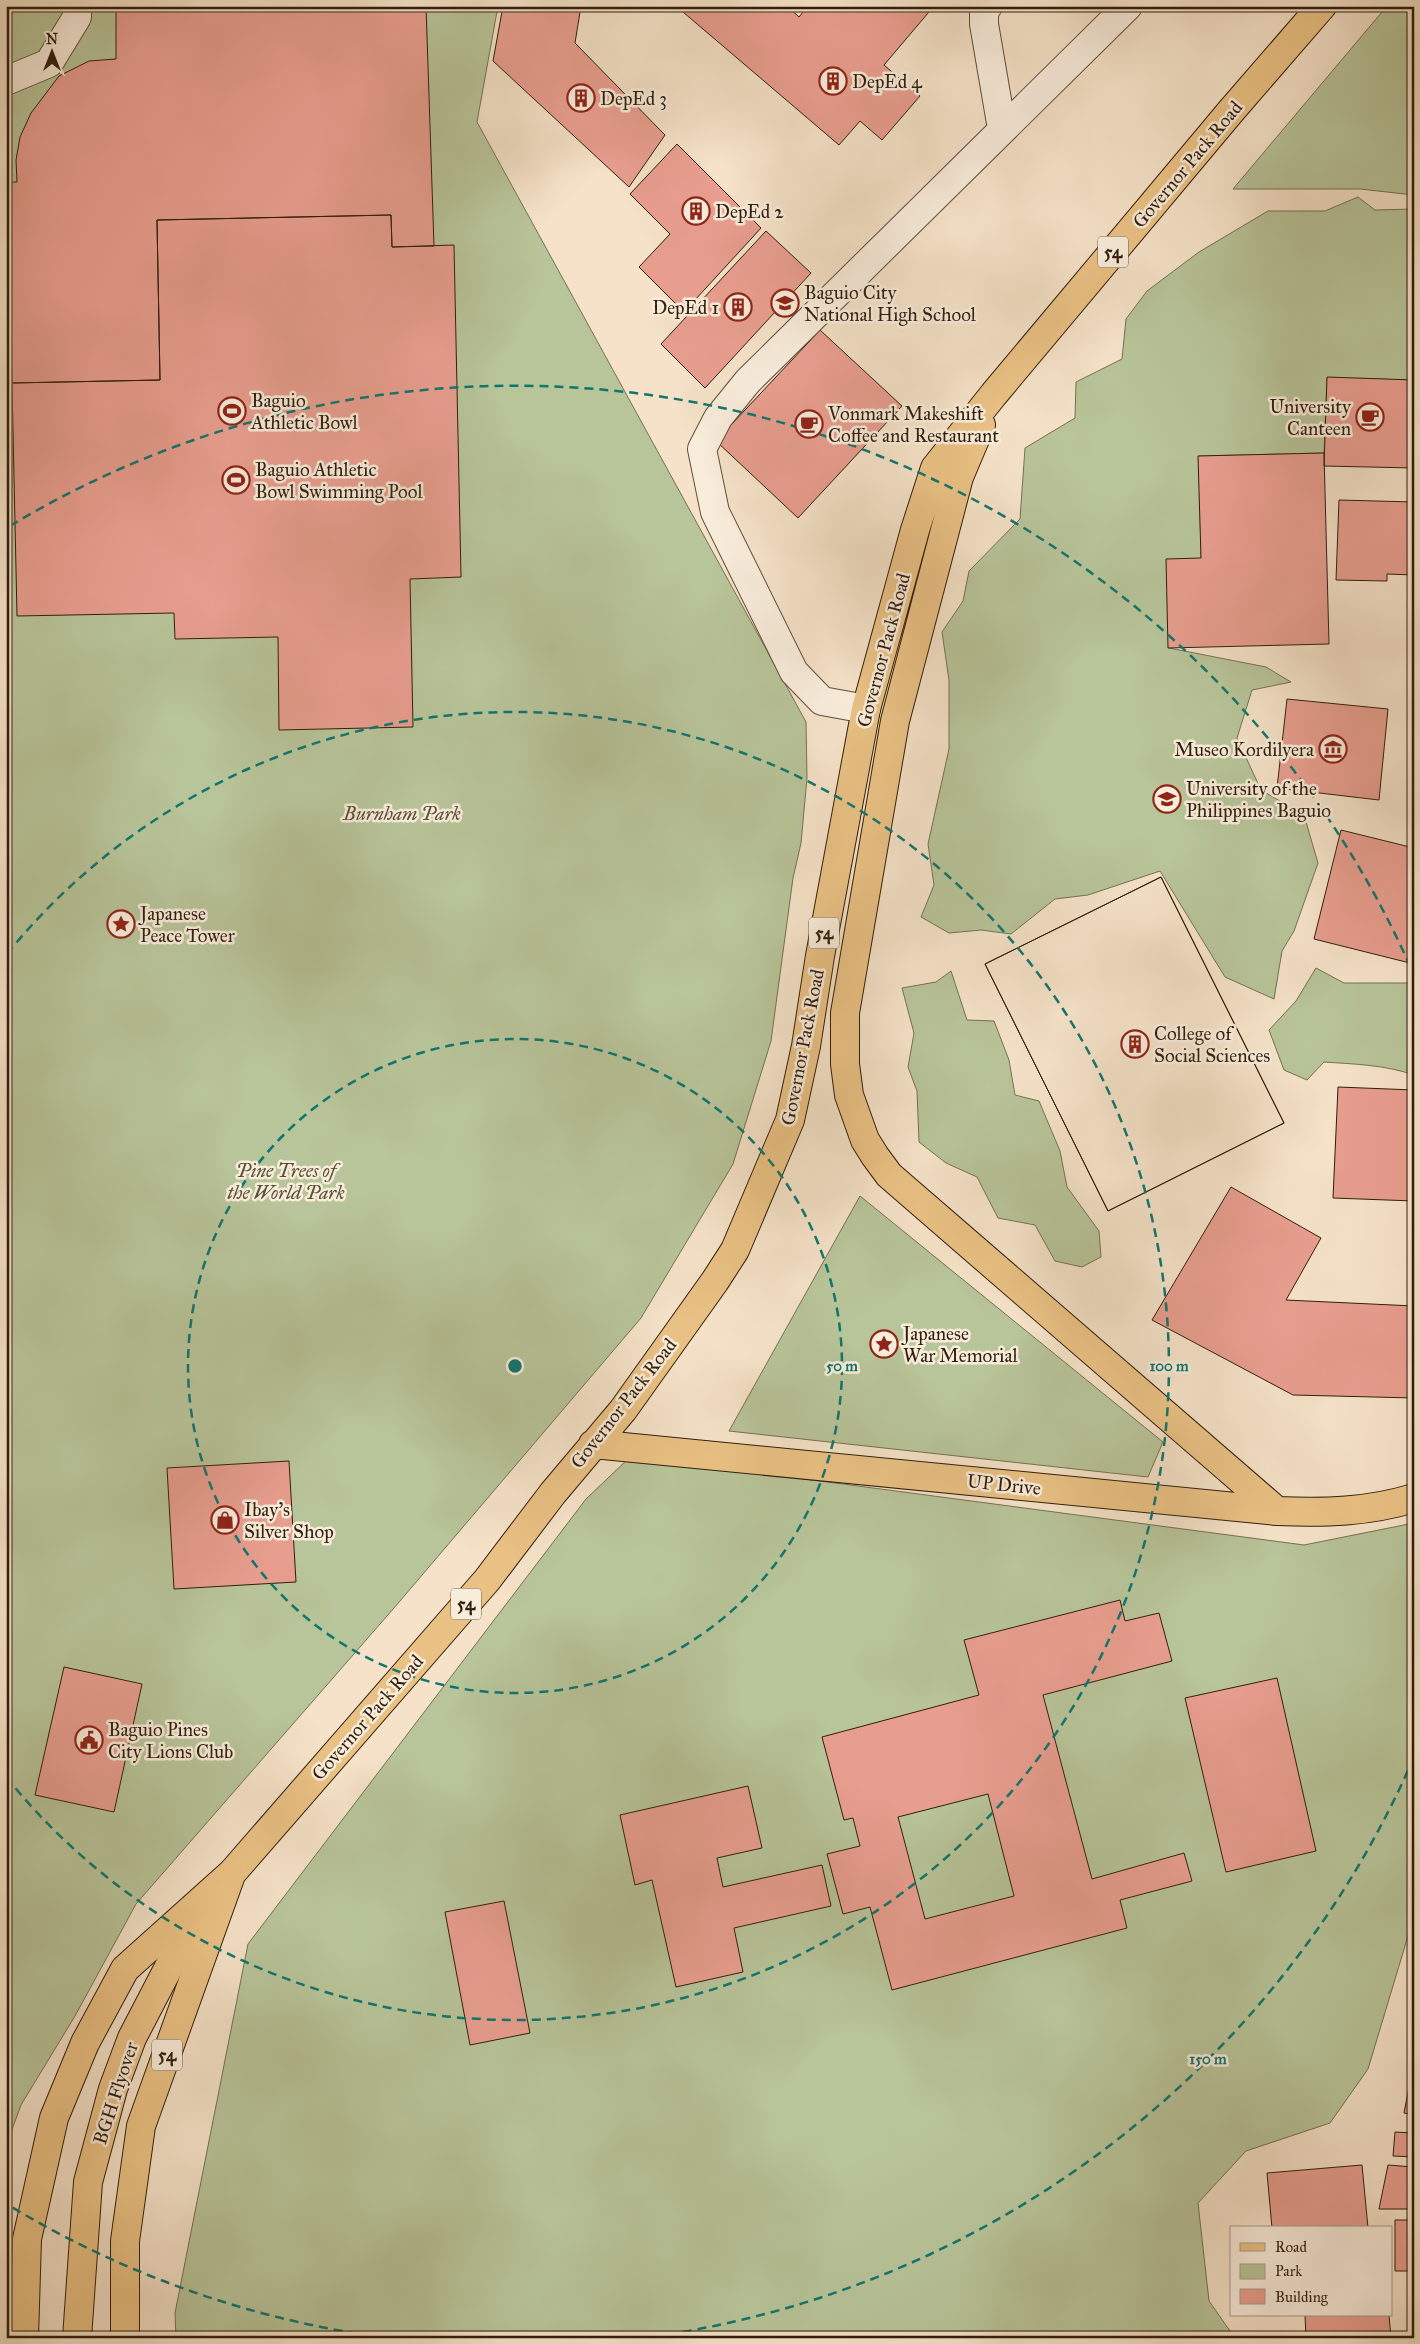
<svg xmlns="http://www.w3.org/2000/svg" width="1420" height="2344" font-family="'IM FELL Great Primer',serif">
	<rect width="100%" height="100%" fill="#f5e2c8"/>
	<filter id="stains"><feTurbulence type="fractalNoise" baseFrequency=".004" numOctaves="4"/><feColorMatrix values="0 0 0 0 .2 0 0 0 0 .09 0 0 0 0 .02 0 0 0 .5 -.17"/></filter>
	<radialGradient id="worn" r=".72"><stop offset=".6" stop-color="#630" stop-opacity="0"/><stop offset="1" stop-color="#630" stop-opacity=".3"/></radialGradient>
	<path fill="#b8c499" stroke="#747152" d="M6 6H498L477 122 806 722 807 778 801 843 793 878 771 1041 733 1164 641 1318 394 1608 136 1904 75 2016 21 2105 6 2146Z
		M1387 6H1414V195L1360 189H1233Z
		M1358 197 1375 210 1414 209V380L1327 378 1324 453 1199 456 1201 558 1169 648 1266 667 1291 682 1252 690 1237 738 1261 790 1304 815 1318 863 1294 931 1282 951 1274 999 1225 977 1160 871 1088 895 1055 899 1011 934 981 930 949 933 921 917 934 885 928 844 949 749V680L942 632 963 601 969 571 1020 519 1025 448 1075 418 1076 382 1122 359 1126 319 1147 291 1199 252 1268 211H1325Z
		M1316 968 1344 983H1414V1075C1386 1065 1354 1064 1324 1062L1307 1080 1284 1070 1269 1030 1296 1001Z
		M951 971 967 1020 994 1021 1009 1060 1015 1095 1039 1101 1060 1151 1067 1187 1099 1231 1101 1257 1082 1267 1055 1261 1035 1225 998 1218 977 1177 946 1163 919 1142 917 1091 908 1067 914 1033 902 988 936 982Z
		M860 1196 1163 1442 1148 1477 729 1431Z
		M631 1456 1304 1545 1414 1523V1916L1368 2069 1330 2123 1246 2151 1198 2203 1209 2301 1235 2338H176L175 2313 248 1944 586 1499Z"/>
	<path fill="#e89e8f" stroke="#301e0b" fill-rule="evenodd" d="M116 6H426L434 246 392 247 391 215 157 220 160 380 12 383 6 182H17L16 160 20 137 31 113 59 76 89 61 116 59Z
		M503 6H581L575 43 665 135 629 187 493 61Z
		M676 6H787L799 17 808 6H934L884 65 920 96 882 140 860 121 839 145Z
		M677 144 761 228 684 312 639 267 670 234 630 194Z
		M391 215 392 247 454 245 461 577 410 579 413 727 279 730 278 637 175 639 174 613 17 616 12 383 160 380 157 220Z
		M766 231 811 273 705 388 661 344Z
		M820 330 902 406 798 518 716 441Z
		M1327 377 1414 380V468L1324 466Z
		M1324 453 1329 644 1168 648 1166 559 1201 558 1198 456Z
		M1339 500 1414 502V575L1387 574V581L1336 580Z
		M1287 699 1388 709 1379 800 1277 788Z
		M1341 830 1414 848V964L1314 939Z
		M1161 877 1284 1123 1108 1211 985 964Z
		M1161 877 1284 1123 1108 1211 985 964Z
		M1338 1087 1414 1090V1201L1333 1198Z
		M1231 1187 1321 1238 1286 1300 1414 1306V1398L1293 1395 1152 1320Z
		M289 1461 296 1582 174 1589 167 1468Z
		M1120 1600 1125 1621 1159 1613 1172 1661 1043 1695 1092 1879 1184 1853 1192 1881 1120 1900 1127 1928 892 1990 870 1907 843 1914 827 1854 860 1846 853 1818 844 1820 822 1737 979 1695 964 1640ZM988 1794 1014 1896 925 1919 898 1817Z
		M64 1667 142 1684 114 1812 35 1795Z
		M1277 1678 1316 1851 1226 1872 1185 1698Z
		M748 1786 762 1848 717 1858 723 1887 822 1865 831 1906 734 1928 743 1972 676 1987 652 1880 635 1885 620 1815Z
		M504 1901 530 2033 470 2045 445 1912Z
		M1413 2066H1414V2115L1404 2113Z
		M1395 2132 1414 2133V2157L1393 2156Z
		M1362 2165 1368 2228H1272L1267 2173Z
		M1388 2165 1414 2167V2209H1379Z
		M1395 2220H1414V2271H1395Z
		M1305 2315H1389L1391 2338H1306Z"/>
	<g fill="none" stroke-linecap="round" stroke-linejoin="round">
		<g stroke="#614f3a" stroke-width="30">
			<path id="minor" d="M988 6 984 12V24L1002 129
				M6 81 49 63 77 17V6
				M866 709 822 701 794 672 715 512 702 449 718 418 748 381 1128 6"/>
		</g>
		<g stroke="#301e0b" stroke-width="30">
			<path id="major" d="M77 2338 88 2182 113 2089 132 2038 171 1963 221 1889"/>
		</g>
		<g stroke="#301e0b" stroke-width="30">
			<path id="highway" d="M981 425 959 477 895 721 845 1013V1064L849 1095 865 1140 875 1156 889 1175 1277 1511
				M593 1444 1277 1511C1325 1513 1368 1512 1414 1498
				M24 2338 27 2239 54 2118 85 2043 125 1969 232 1873 487 1580 553 1493 623 1410 715 1281 735 1250 790 1120 806 1046 820 956 866 709 915 530 935 468 994 394 1231 111 1322 6
				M125 2338V2241L141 2126 231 1875"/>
		</g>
		<use href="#minor" stroke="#f8ecdb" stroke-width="28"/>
		<use href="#major" stroke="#eac184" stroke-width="28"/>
		<use href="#highway" stroke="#eac184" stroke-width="28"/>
	</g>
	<g fill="none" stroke="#0f766e" stroke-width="2.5" stroke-dasharray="9 6">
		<circle cx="515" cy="1366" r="327"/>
		<path d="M7 954A654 654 0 1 1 7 1778"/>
		<path d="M1414 1757A980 980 0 0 1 643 2338M387 2338A980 980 0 0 1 10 2206M10 526A980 980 0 0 1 1414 975"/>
	</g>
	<defs>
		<g id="building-ring" transform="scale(1.4375)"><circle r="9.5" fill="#f8ecdb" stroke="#8f2418" stroke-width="1.5"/><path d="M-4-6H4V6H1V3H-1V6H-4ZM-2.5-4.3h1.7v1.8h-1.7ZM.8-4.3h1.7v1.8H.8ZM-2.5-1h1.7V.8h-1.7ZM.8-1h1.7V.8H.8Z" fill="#8f2418"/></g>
		<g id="school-ring" transform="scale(1.4375)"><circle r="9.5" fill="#f8ecdb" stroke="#8f2418" stroke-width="1.5"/><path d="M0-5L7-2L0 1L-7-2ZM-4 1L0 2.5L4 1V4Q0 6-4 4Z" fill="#8f2418"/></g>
		<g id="stadium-ring" transform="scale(1.4375)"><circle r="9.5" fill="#f8ecdb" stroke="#8f2418" stroke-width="1.5"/><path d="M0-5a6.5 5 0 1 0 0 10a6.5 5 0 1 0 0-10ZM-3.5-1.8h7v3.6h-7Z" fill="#8f2418"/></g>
		<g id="cafe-ring" transform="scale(1.4375)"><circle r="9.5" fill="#f8ecdb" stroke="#8f2418" stroke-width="1.5"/><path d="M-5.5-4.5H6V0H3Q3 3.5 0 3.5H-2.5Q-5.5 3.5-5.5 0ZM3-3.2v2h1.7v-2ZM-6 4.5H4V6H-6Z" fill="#8f2418"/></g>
		<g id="museum-ring" transform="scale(1.4375)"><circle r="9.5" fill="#f8ecdb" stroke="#8f2418" stroke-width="1.5"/><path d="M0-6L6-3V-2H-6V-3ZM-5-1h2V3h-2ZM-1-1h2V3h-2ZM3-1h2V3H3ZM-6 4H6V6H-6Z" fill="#8f2418"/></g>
		<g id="university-ring" transform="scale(1.4375)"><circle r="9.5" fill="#f8ecdb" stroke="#8f2418" stroke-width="1.5"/><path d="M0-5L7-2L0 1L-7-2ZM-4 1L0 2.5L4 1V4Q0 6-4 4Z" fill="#8f2418"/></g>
		<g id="sight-ring" transform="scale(1.4375)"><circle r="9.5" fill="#f8ecdb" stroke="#8f2418" stroke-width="1.5"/><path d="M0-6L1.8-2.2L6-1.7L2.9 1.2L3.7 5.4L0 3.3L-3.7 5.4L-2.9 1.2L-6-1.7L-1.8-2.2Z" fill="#8f2418"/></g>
		<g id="shop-ring" transform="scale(1.4375)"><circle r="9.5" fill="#f8ecdb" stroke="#8f2418" stroke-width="1.5"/><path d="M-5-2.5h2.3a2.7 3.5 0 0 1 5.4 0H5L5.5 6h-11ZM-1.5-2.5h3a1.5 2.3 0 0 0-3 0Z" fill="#8f2418"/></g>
		<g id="civic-ring" transform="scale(1.4375)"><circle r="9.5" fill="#f8ecdb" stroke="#8f2418" stroke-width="1.5"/><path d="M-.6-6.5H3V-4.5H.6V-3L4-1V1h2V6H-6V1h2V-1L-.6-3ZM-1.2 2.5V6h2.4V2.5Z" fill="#8f2418"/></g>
	</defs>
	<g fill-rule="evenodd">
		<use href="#building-ring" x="833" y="81"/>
		<use href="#building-ring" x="581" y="98"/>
		<use href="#building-ring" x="696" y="211"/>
		<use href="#school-ring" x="785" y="303"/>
		<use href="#building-ring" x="738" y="307"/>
		<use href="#stadium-ring" x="232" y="411"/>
		<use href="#cafe-ring" x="1370" y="417"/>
		<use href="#cafe-ring" x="809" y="424"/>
		<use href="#stadium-ring" x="236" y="480"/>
		<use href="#museum-ring" x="1333" y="749"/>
		<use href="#university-ring" x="1167" y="799"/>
		<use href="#sight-ring" x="121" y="924"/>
		<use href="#building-ring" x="1135" y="1044"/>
		<use href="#sight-ring" x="884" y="1344"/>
		<use href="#shop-ring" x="225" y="1520"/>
		<use href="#civic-ring" x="89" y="1740"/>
	</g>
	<g text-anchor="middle" stroke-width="5" stroke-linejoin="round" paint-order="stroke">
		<g fill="#f8ecdb" stroke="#6c5c49" stroke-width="1">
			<rect x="1098" y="236.5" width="30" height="31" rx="4"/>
			<rect x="809" y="917.5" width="30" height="31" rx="4"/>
			<rect x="451" y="1588.5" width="30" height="31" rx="4"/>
			<rect x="152" y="2039.5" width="30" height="31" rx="4"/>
		</g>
		<g font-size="18" font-weight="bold" fill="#301e0b">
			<text x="1113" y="258">54</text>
			<text x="824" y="939">54</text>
			<text x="466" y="1610">54</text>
			<text x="167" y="2061">54</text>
		</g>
		<g font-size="19" fill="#301e0b" stroke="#f8ecdb" text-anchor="start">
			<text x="852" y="88">DepEd 4</text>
			<text x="600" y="105">DepEd 3</text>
			<text x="715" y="218">DepEd 2</text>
			<text x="804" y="299">Baguio City<tspan x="804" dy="22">National High School</tspan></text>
			<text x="719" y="314" text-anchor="end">DepEd 1</text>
			<text x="251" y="407">Baguio<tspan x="251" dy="22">Athletic Bowl</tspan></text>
			<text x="1351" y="413" text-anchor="end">University<tspan x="1351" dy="22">Canteen</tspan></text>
			<text x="828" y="420">Vonmark Makeshift<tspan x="828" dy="22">Coffee and Restaurant</tspan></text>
			<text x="255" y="476">Baguio Athletic<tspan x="255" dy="22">Bowl Swimming Pool</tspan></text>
			<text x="1314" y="756" text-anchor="end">Museo Kordilyera</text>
			<text x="1186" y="795">University of the<tspan x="1186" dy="22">Philippines Baguio</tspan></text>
			<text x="140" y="920">Japanese<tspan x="140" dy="22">Peace Tower</tspan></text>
			<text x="1154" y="1040">College of<tspan x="1154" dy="22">Social Sciences</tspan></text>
			<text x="903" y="1340">Japanese<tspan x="903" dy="22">War Memorial</tspan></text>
			<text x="244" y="1516">Ibay's<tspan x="244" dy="22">Silver Shop</tspan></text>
			<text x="108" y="1736">Baguio Pines<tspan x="108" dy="22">City Lions Club</tspan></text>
		</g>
		<g font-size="19" fill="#301e0b" stroke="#f8ecdb">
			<text transform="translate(1187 164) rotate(-50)" y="7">Governor Pack Road</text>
			<text transform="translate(883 650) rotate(-75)" y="7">Governor Pack Road</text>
			<text transform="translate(802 1047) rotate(-79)" y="7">Governor Pack Road</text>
			<text transform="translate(623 1403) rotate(-52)" y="7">Governor Pack Road</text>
			<text transform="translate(1004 1484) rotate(6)" y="7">UP Drive</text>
			<text transform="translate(367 1717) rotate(-49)" y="7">Governor Pack Road</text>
			<text transform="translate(115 2093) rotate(-72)" y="7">BGH Flyover</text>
		</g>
		<g font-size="19" font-style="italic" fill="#595036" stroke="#f8ecdb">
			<text x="402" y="820">Burnham Park</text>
			<text x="286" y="1177">Pine Trees of<tspan x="286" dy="22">the World Park</tspan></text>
		</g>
	</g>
	<circle cx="515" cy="1366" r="8" fill="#0f766e" stroke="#f8ecdb" stroke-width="2.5"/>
	<g font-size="15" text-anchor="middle" font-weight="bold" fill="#0f766e" stroke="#f8ecdb" stroke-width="5" stroke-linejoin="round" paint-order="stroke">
		<text x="842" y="1371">50 m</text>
		<text x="1169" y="1371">100 m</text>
		<text x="1208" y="2064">150 m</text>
	</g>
	<rect width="1420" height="2344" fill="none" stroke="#f5e2c8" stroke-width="25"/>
	<rect x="8" y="8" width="1405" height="2329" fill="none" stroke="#301e0b" stroke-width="2.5"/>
	<rect x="12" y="12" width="1395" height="2319" fill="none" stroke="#301e0b"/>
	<rect x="1230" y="2226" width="162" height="90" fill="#f8ecdb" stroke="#a89a88"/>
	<rect x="1240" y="2243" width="25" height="8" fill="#eac184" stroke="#a89a88"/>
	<text x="1275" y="2252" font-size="15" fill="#301e0b">Road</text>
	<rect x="1240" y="2264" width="25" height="15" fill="#b8c499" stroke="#a89a88"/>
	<text x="1275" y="2276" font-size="15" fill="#301e0b">Park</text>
	<rect x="1240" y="2289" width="25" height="15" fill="#e89e8f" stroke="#a89a88"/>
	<text x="1275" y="2302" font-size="15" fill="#301e0b">Building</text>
	<g transform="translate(52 52)" stroke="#f8ecdb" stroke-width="4" paint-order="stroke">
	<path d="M0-4L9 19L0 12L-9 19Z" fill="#301e0b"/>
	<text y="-8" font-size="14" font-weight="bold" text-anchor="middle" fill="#301e0b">N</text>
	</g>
	<rect width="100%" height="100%" filter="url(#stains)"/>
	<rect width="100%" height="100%" fill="url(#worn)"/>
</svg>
